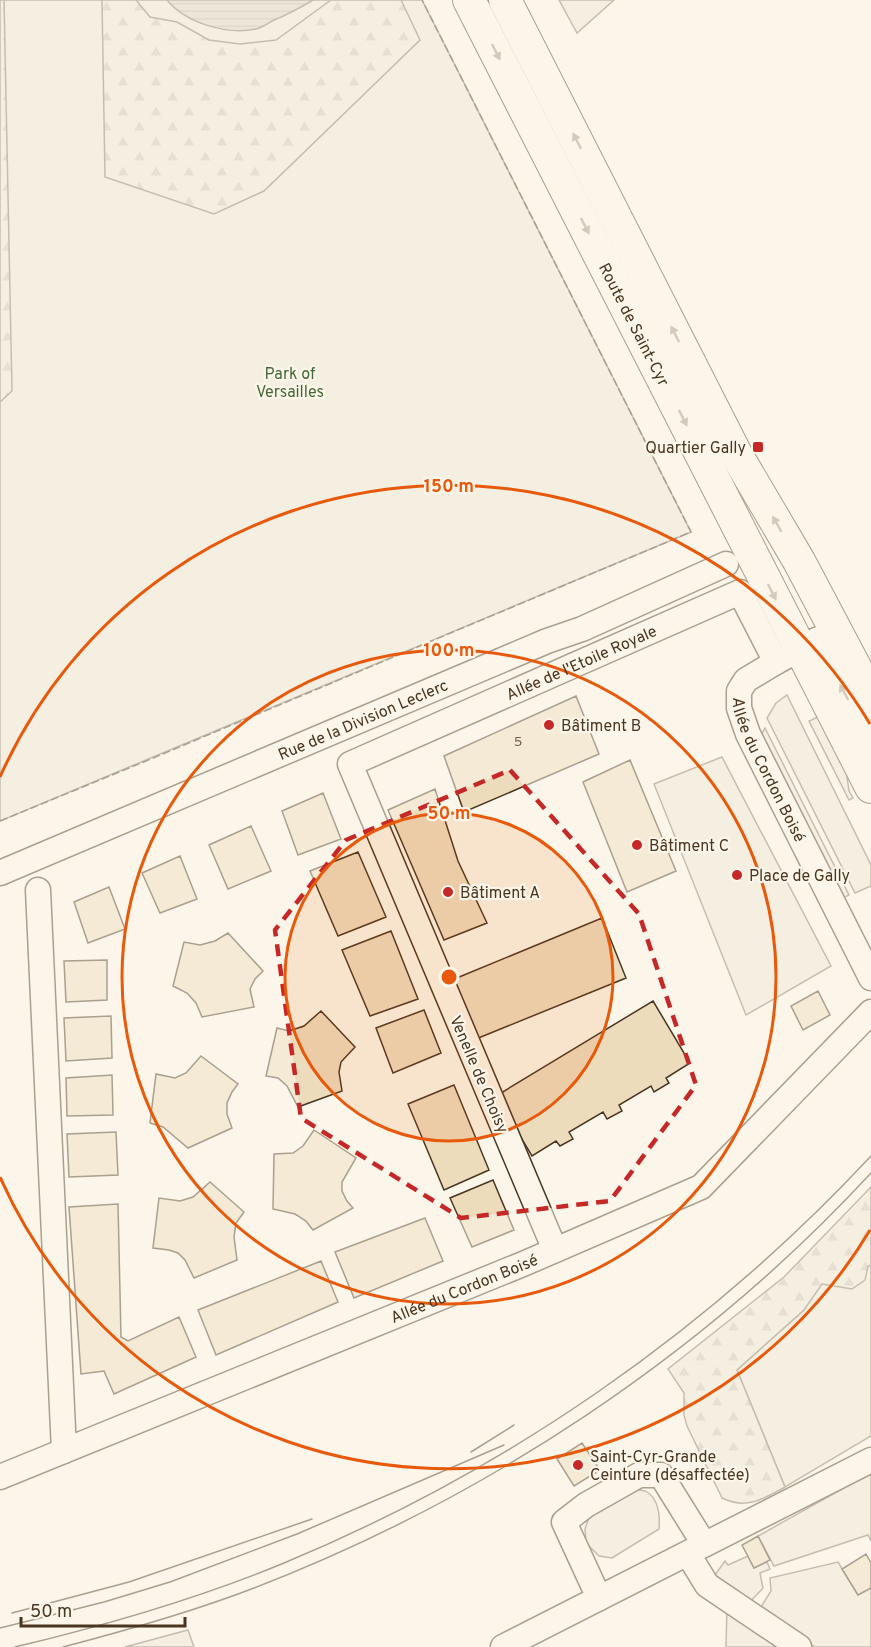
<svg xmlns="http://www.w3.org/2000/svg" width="871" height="1647" font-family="Overpass,sans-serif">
	<defs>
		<pattern id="forest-firs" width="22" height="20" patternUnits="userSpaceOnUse" patternTransform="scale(1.5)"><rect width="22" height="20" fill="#ede6d9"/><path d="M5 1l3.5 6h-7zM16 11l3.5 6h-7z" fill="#cdc6ba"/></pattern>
		<pattern id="water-rules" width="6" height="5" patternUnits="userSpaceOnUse" patternTransform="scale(1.5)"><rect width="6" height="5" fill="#dcd4c6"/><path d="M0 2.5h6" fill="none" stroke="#beb7aa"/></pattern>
	</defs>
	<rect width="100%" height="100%" fill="#fbf6e9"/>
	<path fill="#ede6d9" stroke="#887966" stroke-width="1.5" d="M0 0H422L691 532 0 821Z
		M559 0H614L577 33Z
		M787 695 871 865V886L855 893 767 718 776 703Z
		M820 716 845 762 849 791 853 798 849 800 809 721Z
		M765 728 849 895 843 898 760 737Z
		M871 1187V1436L785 1487 737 1370 804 1310Z
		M871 1473V1541L868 1535 774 1566 758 1536Z
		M633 1489C637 1490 644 1490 647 1492 659 1500 660 1517 659 1529L612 1558 599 1556 586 1543 585 1529 589 1517Z
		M748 1556 754 1568 767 1562 770 1569 760 1573 763 1588 749 1603 721 1582 715 1575 725 1561 728 1565Z
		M838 1562 858 1595 871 1588V1647H815L761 1607 771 1591 770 1578Z
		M727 1607 786 1647H726Z
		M188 1630 194 1647H125Z"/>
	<path fill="url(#forest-firs)" stroke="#887966" stroke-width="1.5" d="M0 0H4L12 391 0 402Z
		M102 0H136L150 17 177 22 209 40 240 44 276 40 331 0H401L420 40 264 191 214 214 105 177Z
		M871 1187V1265L868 1266 865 1280 852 1289 822 1284 804 1310 737 1370 785 1487C763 1499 747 1510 722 1498L687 1426 684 1415V1393L668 1369 784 1277Z"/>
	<path fill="#ede7d9" stroke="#887966" stroke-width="1.5" d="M722 757 831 966 746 1015 654 784Z"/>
	<path fill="url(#water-rules)" stroke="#887966" stroke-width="1.5" d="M167 0H313C300 8 286 15 272 21 267 24 261 28 256 29 226 35 186 23 167 0Z"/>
	<path fill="#ecdcbc" stroke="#4a3520" stroke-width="1.5" d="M576 696 599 754 464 812 444 756Z
		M630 760 676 871 627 892 583 782Z
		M435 789 458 861 487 923 444 940 388 810Z
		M323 793 341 839 298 855 282 811Z
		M251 826 271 871 228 889 209 845Z
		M358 852 386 917 338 936 310 871Z
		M180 856 197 899 160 913 142 873Z
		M109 887 125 929 88 943 74 902Z
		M602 918 626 978 476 1039 452 980Z
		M391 931 418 999 370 1016 342 950Z
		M228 933 263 971 255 979 250 989 254 1007 202 1017 196 1003 187 993 173 986 184 942 200 945 215 941Z
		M107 960V1000L66 1002 64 961Z
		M818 991 830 1015 803 1030 791 1006Z
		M653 1001 690 1063 666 1078 669 1083 654 1092 651 1086 619 1105 622 1111 607 1119 603 1112 569 1132 573 1139 560 1146 556 1141 532 1156 496 1096Z
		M424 1010 441 1053 393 1073 376 1028Z
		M321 1011 355 1047 341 1062 339 1072 342 1091 298 1107 287 1086 278 1078 266 1076 277 1028 289 1031 304 1026Z
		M111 1016 112 1058 66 1061 64 1018Z
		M201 1056 238 1084 232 1092 227 1103V1114L232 1128 188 1148 163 1127 150 1123 156 1074 175 1078 186 1073Z
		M112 1075 113 1115 67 1116 66 1078Z
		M454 1085 489 1170 444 1190 408 1104Z
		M314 1130 356 1158 342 1182V1191L347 1201 353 1208 313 1230 306 1221 295 1214 273 1209 274 1154 293 1153 303 1146Z
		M116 1132 118 1175 69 1177 67 1134Z
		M493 1180 514 1230 472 1247 450 1198Z
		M210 1182 244 1212 236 1223 234 1237 237 1260 194 1278 185 1260 178 1253 169 1250 153 1248 159 1198 180 1201 193 1197Z
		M118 1204 121 1337 128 1341 179 1317 196 1357 114 1394 104 1371 81 1374 69 1207Z
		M425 1218 443 1261 354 1298 335 1252Z
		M321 1261 338 1302 216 1355 198 1310Z
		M582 1443 600 1470 574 1486 557 1459Z
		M758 1536 770 1560 754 1568 742 1545Z
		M866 1554 871 1563V1588L858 1595 842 1569Z"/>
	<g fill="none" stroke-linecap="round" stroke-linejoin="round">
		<g stroke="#4a3520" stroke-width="27">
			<g id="minor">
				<path id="s1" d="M836 630 776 662 746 680 739 691V708L748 734 871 978"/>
				<path d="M816 640 871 744"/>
				<path id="s2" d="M0 873 547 641 582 629 726 564"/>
				<path d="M38 890 64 1451"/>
				<path id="s3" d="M555 1250 350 764 740 592 776 662"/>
				<path id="s4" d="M0 1477 523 1264 701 1187 871 1012"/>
				<path d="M688 1554 707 1585 799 1647"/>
				<path d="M599 1598 564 1522 586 1505 639 1475H661L704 1544"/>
				<path d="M503 1647 871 1460"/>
			</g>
		</g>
		<g stroke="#4a3520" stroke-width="34">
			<g id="major">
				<path id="s5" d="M469 0 871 787"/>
				<path d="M505 0 736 454 799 561 855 667 871 702"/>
			</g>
		</g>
		<use href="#minor" stroke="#fbf6e9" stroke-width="24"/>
		<use href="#major" stroke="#fbf6e9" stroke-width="32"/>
		<path stroke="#4a3520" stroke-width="1.5" d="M471 1452 514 1425
			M12 1613 129 1582 312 1519
			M0 1628 104 1602 170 1582 297 1534 504 1445
			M15 1647C107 1625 197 1599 284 1563 506 1471 707 1332 871 1156
			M63 1647C128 1630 192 1612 254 1588 485 1499 703 1355 871 1173"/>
		<path stroke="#4a3520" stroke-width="1.5" stroke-dasharray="8 3" stroke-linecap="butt" d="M0 821 146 761 691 532 422 0"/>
	</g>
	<defs><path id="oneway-solid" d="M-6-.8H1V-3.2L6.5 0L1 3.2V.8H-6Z" transform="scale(1.5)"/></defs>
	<g fill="#a29684">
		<use href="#oneway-solid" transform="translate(496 52) rotate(63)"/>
		<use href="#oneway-solid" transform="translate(577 141) rotate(-117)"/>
		<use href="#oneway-solid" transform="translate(585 226) rotate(63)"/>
		<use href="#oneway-solid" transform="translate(675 334) rotate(-117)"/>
		<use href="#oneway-solid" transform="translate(683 418) rotate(63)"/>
		<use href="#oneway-solid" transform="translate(777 524) rotate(-120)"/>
		<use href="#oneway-solid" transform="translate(772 592) rotate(63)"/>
		<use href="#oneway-solid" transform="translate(844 692) rotate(-118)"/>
	</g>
	<path d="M0 0H871V1647H0ZM510 770 639 914 696 1085 610 1201 461 1218 301 1118 275 930 346 840Z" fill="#fbf6e9" fill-opacity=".55" fill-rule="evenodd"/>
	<path fill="none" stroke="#c62828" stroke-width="4.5" stroke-dasharray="12 8" stroke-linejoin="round" d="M510 770 639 914 696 1085 610 1201 461 1218 301 1118 275 930 346 840Z"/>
	<circle cx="449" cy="977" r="164" fill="#e8590c" fill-opacity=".12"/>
	<g fill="none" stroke="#e8590c" stroke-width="3">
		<circle cx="449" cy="977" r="164"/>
		<circle cx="449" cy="977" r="327"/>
		<path d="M870 1230A491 491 0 0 1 0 1177M0 777A491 491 0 0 1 870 724"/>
	</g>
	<g fill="#c62828" stroke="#fbf6e9" stroke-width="2">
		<rect x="752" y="441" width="12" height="12" rx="3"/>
		<circle cx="549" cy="725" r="6"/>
		<circle cx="637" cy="845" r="6"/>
		<circle cx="737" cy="875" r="6"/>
		<circle cx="448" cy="892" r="6"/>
		<circle cx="578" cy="1465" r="6"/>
	</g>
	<g text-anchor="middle" stroke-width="4.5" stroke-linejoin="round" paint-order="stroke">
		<g font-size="14" fill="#725f47">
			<text x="518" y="746">5</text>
		</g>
		<g font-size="16" fill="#4a3520" stroke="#fbf6e9">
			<text dy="6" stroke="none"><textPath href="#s5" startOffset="364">Route de Saint-Cyr</textPath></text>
			<text dy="6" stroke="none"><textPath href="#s3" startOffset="780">Allée de l'Etoile Royale</textPath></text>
			<text dy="6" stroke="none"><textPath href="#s2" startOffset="394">Rue de la Division Leclerc</textPath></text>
			<text dy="6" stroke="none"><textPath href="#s1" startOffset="201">Allée du Cordon Boisé</textPath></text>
			<text transform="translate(480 1074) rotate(67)" y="6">Venelle de Choisy</text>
			<text dy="6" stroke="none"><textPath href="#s4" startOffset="501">Allée du Cordon Boisé</textPath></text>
		</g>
		<g font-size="16" fill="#436837" stroke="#fbf6e9">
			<text x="290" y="379">Park of<tspan x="290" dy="18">Versailles</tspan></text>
		</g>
		<g font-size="16" fill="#4a3520" stroke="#fbf6e9" text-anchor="start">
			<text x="746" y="453" text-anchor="end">Quartier Gally</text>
			<text x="561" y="731">Bâtiment B</text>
			<text x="649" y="851">Bâtiment C</text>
			<text x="749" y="881">Place de Gally</text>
			<text x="460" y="898">Bâtiment A</text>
			<text x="590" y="1462">Saint-Cyr-Grande<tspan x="590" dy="18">Ceinture (désaffectée)</tspan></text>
		</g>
	</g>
	<circle cx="449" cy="977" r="9" fill="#e8590c" stroke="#fbf6e9" stroke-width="3"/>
	<g font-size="18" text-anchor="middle" font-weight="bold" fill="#e8590c" stroke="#fbf6e9" stroke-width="4.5" stroke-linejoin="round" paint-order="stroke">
		<text x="449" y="492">150 m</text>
		<text x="449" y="656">100 m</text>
		<text x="449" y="819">50 m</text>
	</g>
	<path d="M21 1617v9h164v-9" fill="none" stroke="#4a3520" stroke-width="3"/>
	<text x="30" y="1617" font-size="18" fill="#4a3520" stroke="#fbf6e9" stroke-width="4.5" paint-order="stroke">50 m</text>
</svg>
